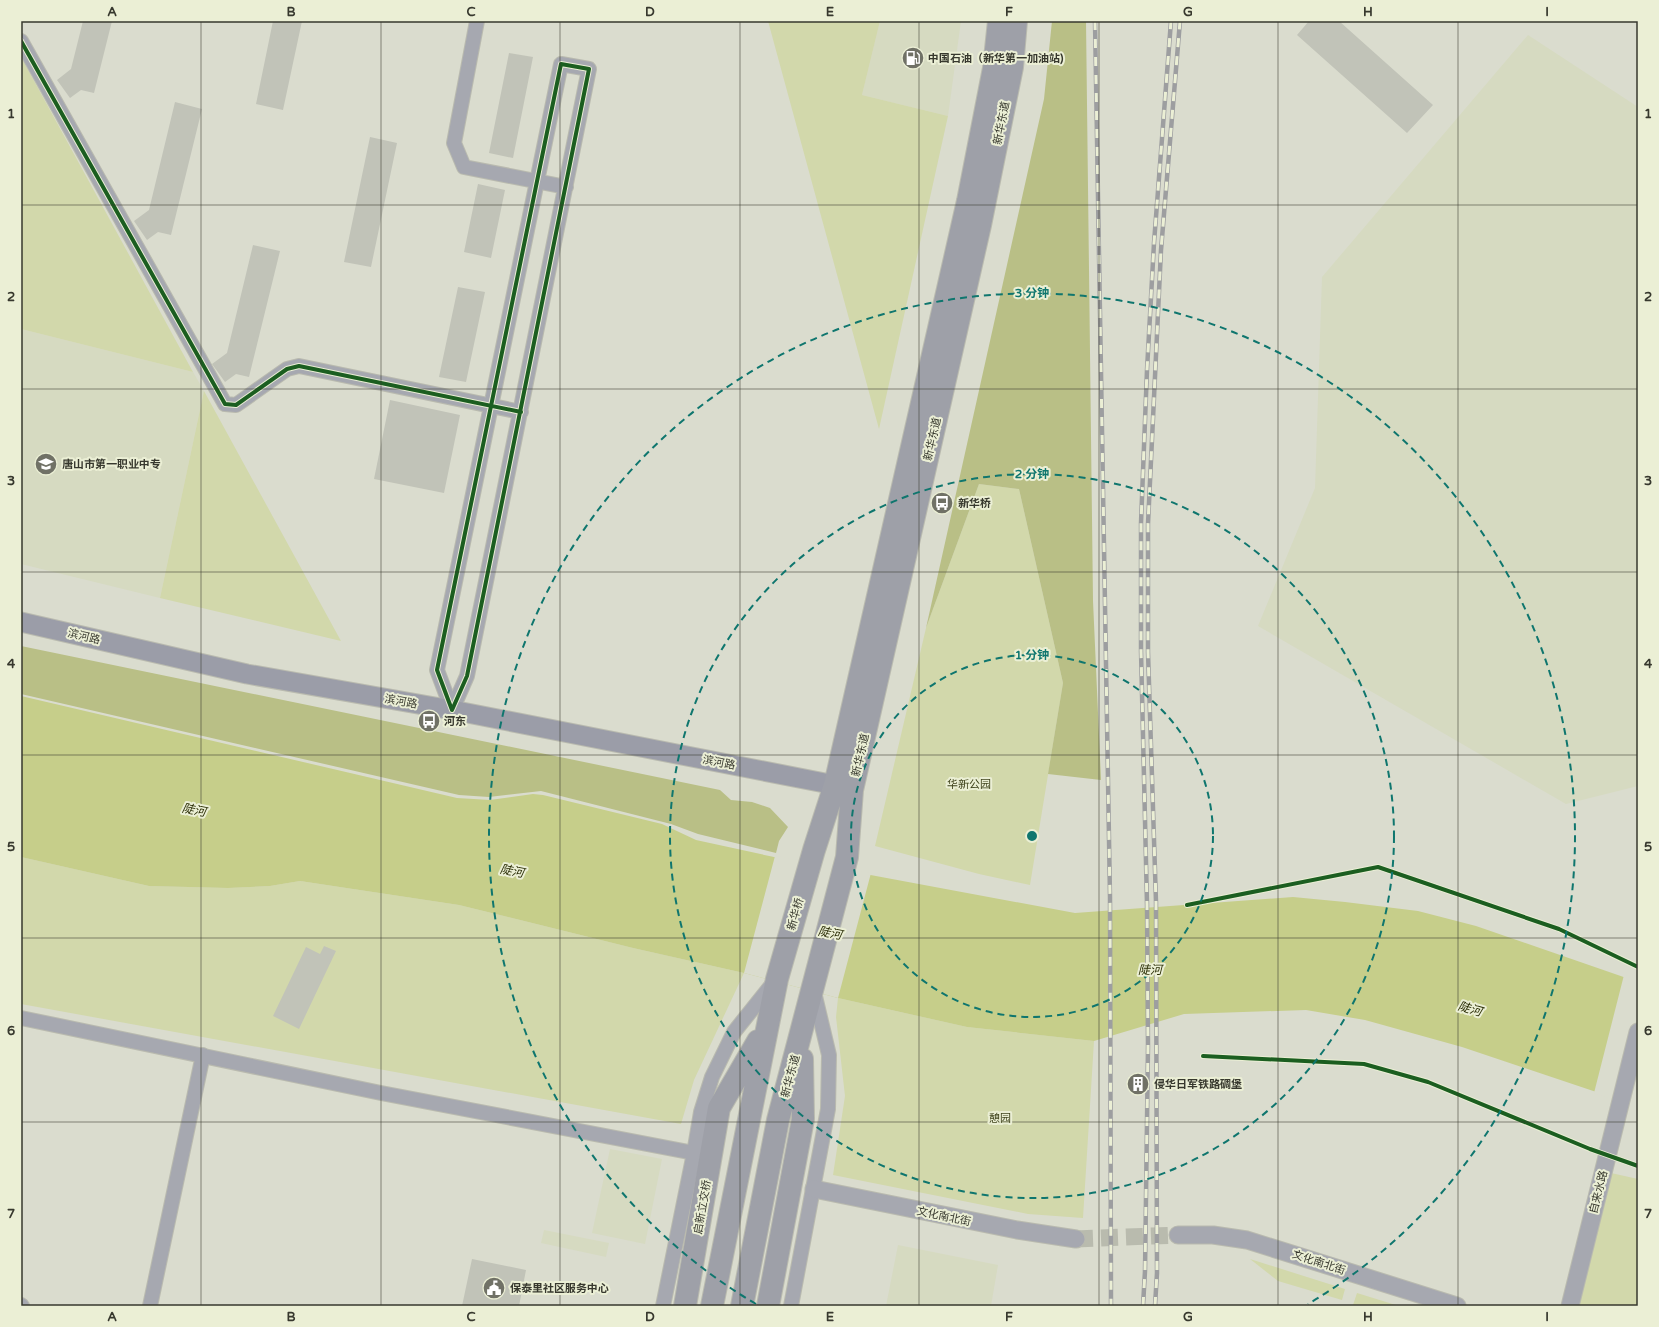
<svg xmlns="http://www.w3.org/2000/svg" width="1659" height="1327" font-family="'Varela Round','Noto Sans SC',sans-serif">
	<rect width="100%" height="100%" fill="#dadcce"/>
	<path fill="#d6dac1" d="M880 21H961L948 116 862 95Z
		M1528 35 1638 107V786L1566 804 1258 626 1315 488 1322 277Z
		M21 329 193 372 204 391 160 598 21 564Z
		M610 1149 662 1159 645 1244 592 1233Z
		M544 1230 609 1243 606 1257 541 1243Z
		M898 1245 998 1265 991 1306H886Z"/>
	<path fill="#d2d8ab" d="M768 21H880L862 95 948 116 879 429Z
		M21 57 193 372 21 329Z
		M204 391 341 641 160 598Z
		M979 484 1019 489 1063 683 1030 885 979 874 875 846 926 628Z
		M21 857 149 886 228 888 270 886 300 881 459 905 633 948 744 973 694 1080 681 1124 21 1004Z
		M838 998 967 1027 1094 1041 1083 1218 1028 1214 833 1175 845 1096 836 1017Z
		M1611 1173 1638 1179V1306H1579Z
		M1250 1259 1345 1289 1342 1300 1278 1281Z
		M1357 1293 1399 1306H1355L1353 1305Z"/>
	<path fill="#b9bf86" d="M1052 21H1086L1093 601 1101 780 1048 774 1063 683 1019 489 979 484 926 628 1044 99Z
		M21 646 720 790 731 800 752 802 770 808 788 827 779 841 776 853 698 834 671 824 541 791 489 797 459 795 21 694Z"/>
	<path fill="#c6ce8a" d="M21 696 457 798 490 800 533 794 543 795 662 824 696 840 774 857 1075 913 1293 897 1345 902 1418 911 1476 926 1638 982V1106L1462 1047 1365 1020 1306 1010 1184 1014 1094 1041 967 1027 838 998 744 973 633 948 459 905 300 881 270 886 228 888 149 886 21 857Z"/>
	<path fill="#dadcce" d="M775 856 871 873 838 998 744 973Z
		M1624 975 1638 980V1108L1594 1093Z"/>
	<path fill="#c1c3b8" d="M83 21H112L94 93 81 90 70 98 57 80 71 69Z
		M273 21H302L283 110 256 104Z
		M1309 21H1339L1433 105 1407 133 1297 35Z
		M509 53 533 57 513 158 489 153Z
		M175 102 202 109 171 235 158 232 147 240 134 221 149 210Z
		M370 137 397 143 371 267 344 262Z
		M478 184 505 190 491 258 464 252Z
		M253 245 280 251 249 377 236 374 225 382 212 364 227 353Z
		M458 287 485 292 466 382 439 377Z
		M390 400 460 415 444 493 374 479Z
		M324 946 336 951 299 1029 273 1016 306 947 320 954Z
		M1136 1077 1142 1079 1144 1081 1145 1085 1141 1089 1135 1090 1132 1083Z
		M472 1259 526 1270 519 1306H462Z"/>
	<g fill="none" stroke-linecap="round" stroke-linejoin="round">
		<path stroke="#b9bbae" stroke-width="17" stroke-dasharray="17 8" stroke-linecap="butt" d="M1076 1239 1178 1235"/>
		<g stroke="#b9baaf" stroke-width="16">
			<path id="minor" d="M477 21 454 143 464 167 566 187
				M21 41 225 404 236 405 287 369 299 366 521 412
				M561 64 589 69 467 676 452 710 437 670Z
				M21 1018 381 1093 694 1153
				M21 1305 22 1306
				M150 1306 203 1055
				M663 1306 694 1153 701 1112 712 1077 734 1032 774 982
				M791 1306 828 1109 829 1055 814 992"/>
		</g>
		<g stroke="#b9baaf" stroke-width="19">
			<path id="tertiary" d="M814 1189 1017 1230 1076 1239
				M1178 1235H1213L1247 1240 1457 1306
				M1570 1306 1638 1032"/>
		</g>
		<g stroke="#b9baaf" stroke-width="21">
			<path id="secondary" d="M21 622 247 674 452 710 835 785 849 789"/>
		</g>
		<g stroke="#b9baaf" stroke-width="24">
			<path id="primary" d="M685 1306 719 1108 758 1041
				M712 1306 777 979 814 850 835 785 968 201 994 68 999 21
				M742 1306 778 1120 847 857 852 790 980 225 1012 67 1016 21
				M768 1306 803 1119 802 1059"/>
		</g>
		<use href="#minor" stroke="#a6a8b0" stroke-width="14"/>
		<use href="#tertiary" stroke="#a6a8b0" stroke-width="17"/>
		<use href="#secondary" stroke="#9b9da8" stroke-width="19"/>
		<use href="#primary" stroke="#9ea0a8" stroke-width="22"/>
		<g stroke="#9d9ea0" stroke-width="4.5">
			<path id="rail" d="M1095 21 1110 897 1111 1306
				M1143 1306 1145 1271 1148 1046 1147 904 1141 651V523L1147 370 1154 243 1171 21
				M1155 1306 1157 1273 1156 902 1148 652V524L1161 250 1180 21"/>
		</g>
		<use href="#rail" stroke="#ebefd5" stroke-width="3" stroke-dasharray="9" stroke-linecap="butt"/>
		<g stroke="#ebefd5" stroke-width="6">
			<path id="cycleway" d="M21 41 225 404 236 405 287 369 299 366 521 412
				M561 64 589 69 467 676 452 710 437 670Z
				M1187 905 1378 867 1559 929 1638 967
				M1203 1056 1364 1064 1428 1082 1590 1149 1638 1166"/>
		</g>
		<use href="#cycleway" stroke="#1b5e20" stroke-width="4"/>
	</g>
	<path fill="none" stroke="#37382e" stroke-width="1" stroke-opacity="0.55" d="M201 21V1306M381 21V1306M560 21V1306M740 21V1306M919 21V1306M1099 21V1306M1278 21V1306M1458 21V1306M21 205H1638M21 389H1638M21 572H1638M21 755H1638M21 938H1638M21 1122H1638"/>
	<g fill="none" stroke="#0f766e" stroke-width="2" stroke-dasharray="7 5">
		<circle cx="1032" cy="836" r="181"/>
		<circle cx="1032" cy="836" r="362"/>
		<path d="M756 1304A543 543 0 1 1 1308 1304"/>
	</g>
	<defs>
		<g id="fuel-disc" transform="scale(1.15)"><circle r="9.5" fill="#707166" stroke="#ebefd5"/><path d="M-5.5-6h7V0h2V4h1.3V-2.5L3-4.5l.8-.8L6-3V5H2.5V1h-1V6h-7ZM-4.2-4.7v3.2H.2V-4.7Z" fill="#fff"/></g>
		<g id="school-disc" transform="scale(1.15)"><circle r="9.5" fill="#707166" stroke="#ebefd5"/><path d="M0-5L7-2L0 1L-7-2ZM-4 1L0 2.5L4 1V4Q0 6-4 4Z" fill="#fff"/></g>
		<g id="bus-disc" transform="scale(1.15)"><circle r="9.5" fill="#707166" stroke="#ebefd5"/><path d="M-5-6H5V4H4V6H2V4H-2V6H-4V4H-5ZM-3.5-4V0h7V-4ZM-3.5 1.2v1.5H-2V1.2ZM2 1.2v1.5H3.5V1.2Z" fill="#fff"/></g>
		<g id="building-disc" transform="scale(1.15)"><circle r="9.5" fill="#707166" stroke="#ebefd5"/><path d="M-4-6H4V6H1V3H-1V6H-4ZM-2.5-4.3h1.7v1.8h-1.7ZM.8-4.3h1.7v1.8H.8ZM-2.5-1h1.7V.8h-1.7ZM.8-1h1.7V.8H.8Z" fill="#fff"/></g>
		<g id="civic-disc" transform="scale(1.15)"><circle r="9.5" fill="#707166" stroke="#ebefd5"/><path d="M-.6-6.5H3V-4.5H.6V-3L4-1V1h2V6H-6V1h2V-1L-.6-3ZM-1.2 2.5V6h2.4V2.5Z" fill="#fff"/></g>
	</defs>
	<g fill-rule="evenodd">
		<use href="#fuel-disc" x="913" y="58"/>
		<use href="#school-disc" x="46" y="464"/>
		<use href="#bus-disc" x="942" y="503"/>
		<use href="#bus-disc" x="429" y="721"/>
		<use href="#building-disc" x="1138" y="1084"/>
		<use href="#civic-disc" x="494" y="1288"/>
	</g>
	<g text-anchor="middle" stroke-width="4" stroke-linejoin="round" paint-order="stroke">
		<g font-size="11" font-weight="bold" fill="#37382e" stroke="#ebefd5" text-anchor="start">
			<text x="928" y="62">中国石油（新华第一加油站)</text>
			<text x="62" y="468">唐山市第一职业中专</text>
			<text x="958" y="507">新华桥</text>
			<text x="444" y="725">河东</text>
			<text x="1154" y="1088">侵华日军铁路碉堡</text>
			<text x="510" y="1292">保泰里社区服务中心</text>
		</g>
		<g font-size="11" fill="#37382e" stroke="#ebefd5">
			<text transform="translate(1001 123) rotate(-79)" y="4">新华东道</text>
			<text transform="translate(932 439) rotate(-77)" y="4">新华东道</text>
			<text transform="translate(84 636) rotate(13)" y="4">滨河路</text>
			<text transform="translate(401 701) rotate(10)" y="4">滨河路</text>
			<text transform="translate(860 755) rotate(-77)" y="4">新华东道</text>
			<text transform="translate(719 762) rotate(11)" y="4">滨河路</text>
			<text transform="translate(795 914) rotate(-74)" y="4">新华桥</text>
			<text transform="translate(790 1076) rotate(-75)" y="4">新华东道</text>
			<text transform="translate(1598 1192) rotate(-76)" y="4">自来水路</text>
			<text transform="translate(702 1207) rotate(-80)" y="4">启新立交桥</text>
			<text transform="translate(944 1216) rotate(12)" y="4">文化南北街</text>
			<text transform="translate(1319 1262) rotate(18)" y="4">文化南北街</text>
		</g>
		<g font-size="11" fill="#3e421b" stroke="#ebefd5">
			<text x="969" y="788">华新公园</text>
			<text x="1000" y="1122">憩园</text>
		</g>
		<g font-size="12" font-style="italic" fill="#292c04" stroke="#ebefd5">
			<text transform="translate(194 810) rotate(11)" y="4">陡河</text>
			<text transform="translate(512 871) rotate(11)" y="4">陡河</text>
			<text transform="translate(830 933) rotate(11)" y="4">陡河</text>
			<text x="1150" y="974">陡河</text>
			<text transform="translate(1470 1009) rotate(16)" y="4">陡河</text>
		</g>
	</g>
	<circle cx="1032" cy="836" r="6" fill="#0f766e" stroke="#ebefd5" stroke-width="2"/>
	<g font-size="12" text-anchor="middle" font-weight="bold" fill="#0f766e" stroke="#ebefd5" stroke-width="4" stroke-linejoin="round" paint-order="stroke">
		<text x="1032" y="297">3 分钟</text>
		<text x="1032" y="478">2 分钟</text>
		<text x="1032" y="659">1 分钟</text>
	</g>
	<rect width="1659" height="1327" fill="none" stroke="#ebefd5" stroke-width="44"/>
	<rect x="22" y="22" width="1615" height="1283" fill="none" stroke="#37382e" stroke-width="1.5"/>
	<g font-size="13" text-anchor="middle" font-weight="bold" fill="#37382e">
		<text x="112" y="16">A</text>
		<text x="291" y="16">B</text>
		<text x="471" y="16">C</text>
		<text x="650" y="16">D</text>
		<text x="830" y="16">E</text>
		<text x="1009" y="16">F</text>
		<text x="1188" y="16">G</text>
		<text x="1368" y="16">H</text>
		<text x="1547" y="16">I</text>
		<text x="11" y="118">1</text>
		<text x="1648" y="118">1</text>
		<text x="11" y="301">2</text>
		<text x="1648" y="301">2</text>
		<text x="11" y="485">3</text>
		<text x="1648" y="485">3</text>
		<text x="11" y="668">4</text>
		<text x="1648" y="668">4</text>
		<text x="11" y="851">5</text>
		<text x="1648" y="851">5</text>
		<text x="11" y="1035">6</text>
		<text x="1648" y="1035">6</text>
		<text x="11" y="1218">7</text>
		<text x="1648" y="1218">7</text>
		<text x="112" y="1321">A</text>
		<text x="291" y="1321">B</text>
		<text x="471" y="1321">C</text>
		<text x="650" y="1321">D</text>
		<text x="830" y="1321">E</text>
		<text x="1009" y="1321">F</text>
		<text x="1188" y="1321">G</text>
		<text x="1368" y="1321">H</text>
		<text x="1547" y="1321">I</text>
	</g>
</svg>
